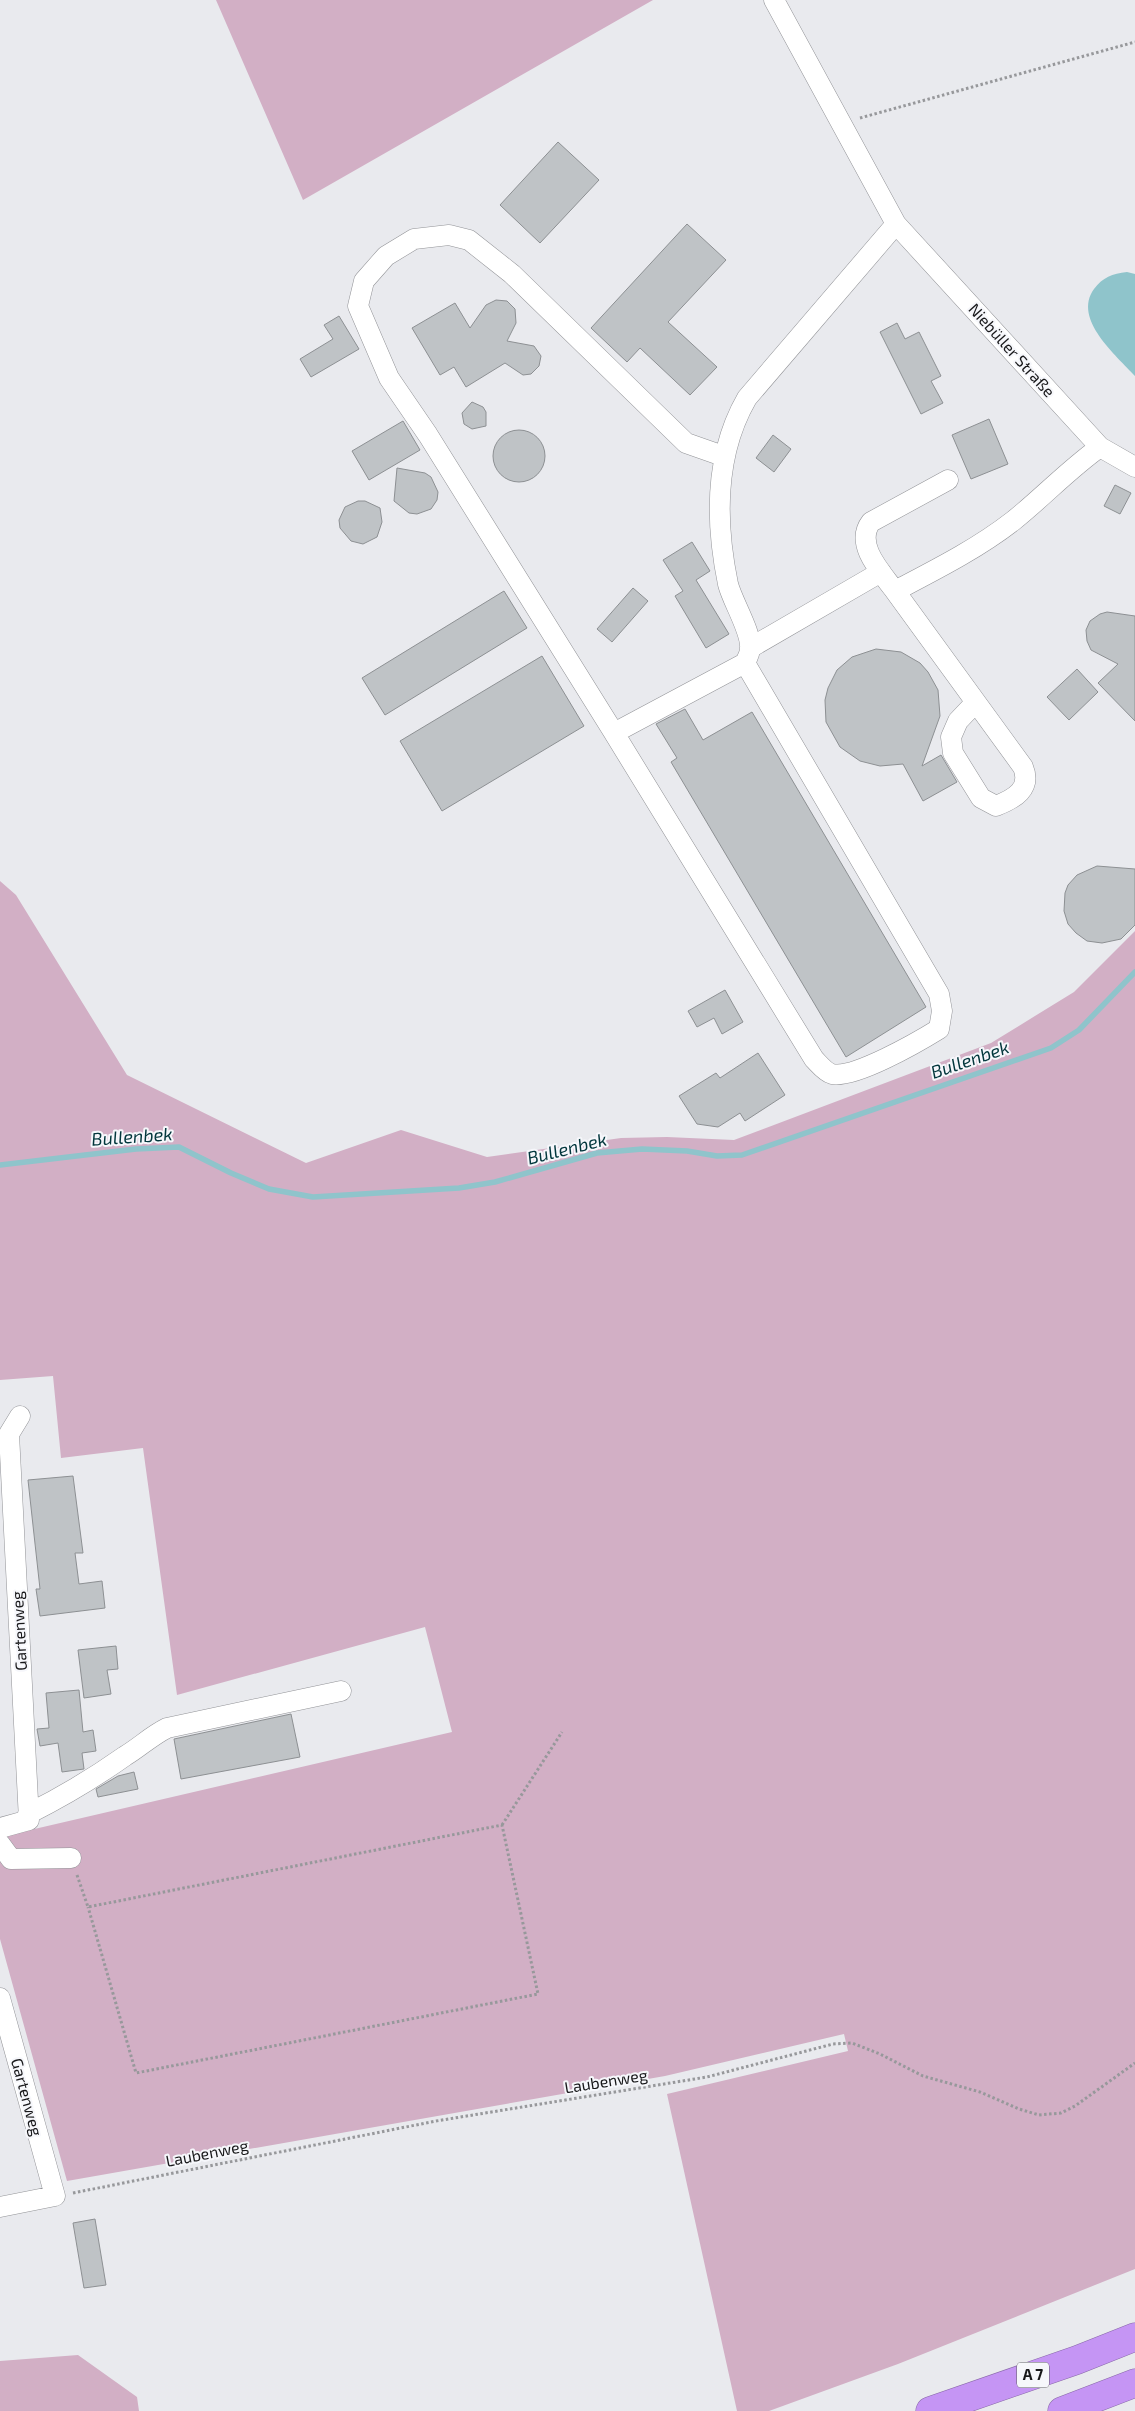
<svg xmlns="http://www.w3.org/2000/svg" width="1135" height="2411" font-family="'Exo 2',sans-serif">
	<rect width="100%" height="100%" fill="#e9eaee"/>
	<path fill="#d2afc5" d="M216 0H653L303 200Z
		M0 881 16 895 127 1075 306 1163 401 1130 487 1157 621 1138 667 1137 734 1140 991 1043 1074 992 1135 931V2269L898 2364 769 2411H737L667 2094 848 2051 844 2034 665 2076 67 2181 0 1939V1837L452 1732 425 1627 177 1695 143 1448 61 1458 53 1376 0 1380Z
		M78 2355 137 2397 139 2411H0V2361Z"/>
	<path fill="#8fc4cb" d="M1127 272 1135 274V376C1117 356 1072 319 1094 289 1103 277 1112 274 1127 272Z"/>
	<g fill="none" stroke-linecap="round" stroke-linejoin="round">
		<path stroke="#8fc4cb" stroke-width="5.5" d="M0 1165 136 1149 179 1147 231 1173 269 1189 313 1197 459 1188 495 1182 597 1153 642 1149 687 1151 717 1156 742 1155 1051 1048 1079 1030 1135 972"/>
	</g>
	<path fill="#bfc3c6" stroke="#8d9093" d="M558 142 599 180 540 243 500 205Z
		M687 224 726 260 668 322 717 367 690 395 640 348 627 362 591 328Z
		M496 300 507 301 515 309 516 323 507 341 534 346 541 356 539 366 531 374 523 375 505 363 466 387 454 367 440 375 412 328 455 303 470 328 486 305Z
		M339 316 359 349 311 377 300 359 333 339 324 325Z
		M897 323 905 339 919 332 941 376 931 381 943 403 921 414 880 332Z
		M472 402 483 407 486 412V426L472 429 464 424 462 413Z
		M989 419 1008 464 971 479 952 435Z
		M403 421 420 450 369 480 352 451Z
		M493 456a26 26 0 1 1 52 0a26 26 0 1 1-52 0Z
		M773 435 791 449 774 472 756 458Z
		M397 468 425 473 431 477 438 492 437 500 431 509 417 514 409 513 394 501Z
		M1115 485 1131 493 1120 514 1104 506Z
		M358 501H365L380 508 382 522 377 537 363 544 351 541 340 528 339 520 345 507Z
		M692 542 710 571 696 580 729 634 706 648 675 596 683 591 663 560Z
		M633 588 648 601 612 642 597 629Z
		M504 591 527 628 385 715 362 678Z
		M1107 612 1135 616V721L1098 683 1118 664 1091 650 1087 641 1086 630 1090 621 1100 614Z
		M876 649 901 652 920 663 928 672 938 690 940 716 922 766 941 755 957 782 923 801 903 764 880 766 860 761 840 747 826 722 825 700 828 688 837 670 852 657Z
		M542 656 584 726 442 811 400 741Z
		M1077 669 1098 692 1069 720 1047 697Z
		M685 709 703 740 752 712 926 1007 846 1057 671 762 677 758 656 724Z
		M1097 866 1135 869V925L1121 939 1102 943 1087 941 1076 933 1068 924 1064 911 1065 893 1068 885 1077 875Z
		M725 990 743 1022 722 1034 714 1018 697 1027 688 1011Z
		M758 1053 785 1095 745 1121 740 1113 718 1127 697 1124 679 1096 716 1073 720 1078Z
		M73 1476 83 1553H75L79 1584 102 1581 105 1608 40 1616 36 1589H40L28 1480Z
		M116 1646 118 1669 107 1670 111 1694 84 1698 78 1650Z
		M79 1690 83 1732 93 1730 96 1751 82 1753 84 1769 62 1772 58 1743 40 1746 37 1729 49 1728 46 1693Z
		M291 1714 300 1757 181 1779 174 1739Z
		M134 1772 138 1789 98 1797 96 1789 118 1776Z
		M95 2219 106 2285 84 2288 73 2223Z"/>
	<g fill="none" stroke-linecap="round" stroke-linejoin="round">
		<g stroke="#929397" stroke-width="21">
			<path id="minor" d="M774 0 896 224 1100 447 1135 467
				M723 456 686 443 512 274 469 240 449 235 414 239 386 256 364 281 358 306 389 378 428 435 614 733 745 663C747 659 750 653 750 649 752 632 732 601 728 584 715 521 714 455 747 398L896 224
				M948 480 871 522C854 544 881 572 895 591L1023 767C1032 789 1014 799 996 806L981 798 953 753 951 737 958 721 976 702
				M895 591C935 570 977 549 1013 521 1043 497 1068 470 1100 447
				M750 648 881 572
				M614 733 814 1059C819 1064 825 1072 832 1074 854 1079 918 1042 939 1029L942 1011 939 994 745 663
				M28 1814C62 1797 94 1778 125 1756 140 1747 151 1736 167 1728L341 1691
				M0 1828 29 1820 9 1434 20 1416
				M0 1844 11 1859 71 1858
				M0 1998 55 2196 0 2207"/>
		</g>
		<g stroke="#8869a8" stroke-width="29">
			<path id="highway" d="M930 2411 1077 2360 1135 2337
				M1062 2411 1135 2383"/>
		</g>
		<path stroke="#97989b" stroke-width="3" stroke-dasharray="2.5 2.5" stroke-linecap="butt" d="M860 118 1135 42
			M502 1825 562 1732
			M77 1875 88 1907 502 1825 538 1994 136 2073 88 1907
			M73 2193 436 2121 707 2077 833 2044 852 2043 880 2054 923 2076 980 2092 1019 2109 1039 2115 1061 2113 1075 2106 1135 2063"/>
		<use href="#minor" stroke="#fff" stroke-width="20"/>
		<use href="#highway" stroke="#c595f4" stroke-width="28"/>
	</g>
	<g text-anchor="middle" stroke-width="4" stroke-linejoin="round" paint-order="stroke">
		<rect fill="#f6f7fb" stroke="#5b5b5e" stroke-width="1" x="1017" y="2362.5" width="32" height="25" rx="4"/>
		<g font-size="15" font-weight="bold" fill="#18181a">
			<text x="1033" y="2380">A 7</text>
		</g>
		<g font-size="16" fill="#18181a" stroke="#f6f7fb">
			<text transform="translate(1012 350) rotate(48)" y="6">Niebüller Straße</text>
			<text transform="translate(19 1631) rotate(-93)" y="6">Gartenweg</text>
			<text transform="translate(606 2081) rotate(-9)" y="6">Laubenweg</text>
			<text transform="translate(27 2097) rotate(75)" y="6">Gartenweg</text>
			<text transform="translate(207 2153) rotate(-11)" y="6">Laubenweg</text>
		</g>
		<g font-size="18" font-style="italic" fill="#02363c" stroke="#f6f7fb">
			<text transform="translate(970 1060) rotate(-19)" y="6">Bullenbek</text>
			<text transform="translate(132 1137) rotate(-4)" y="6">Bullenbek</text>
			<text transform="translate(567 1149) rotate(-14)" y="6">Bullenbek</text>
		</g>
	</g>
</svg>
